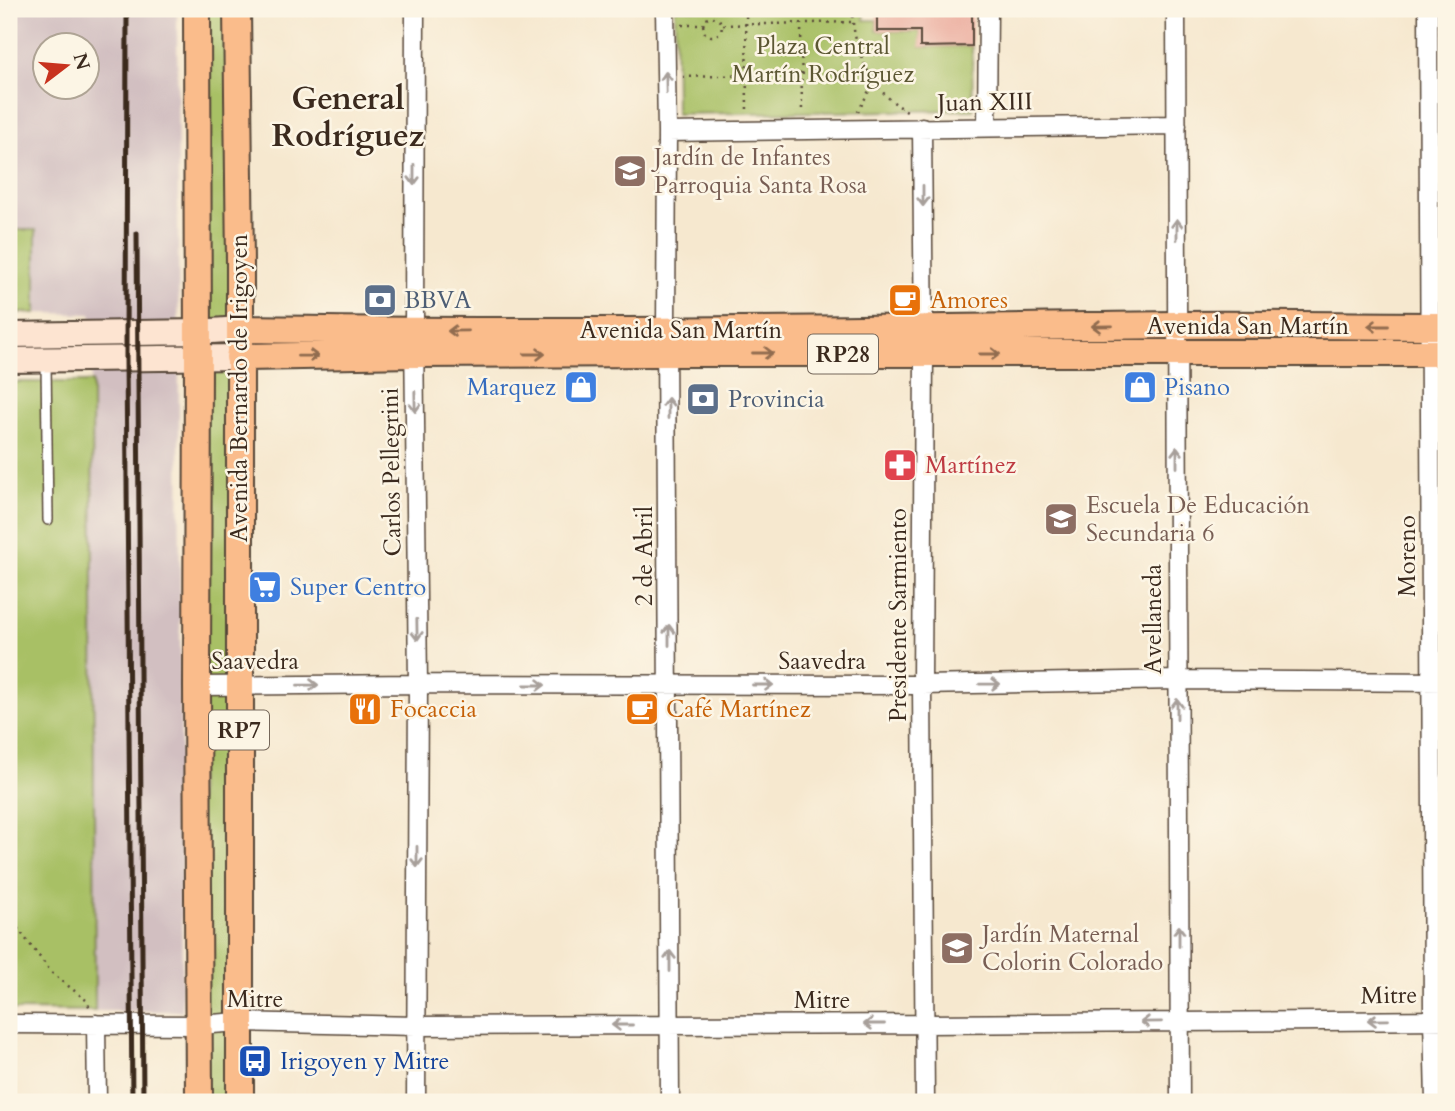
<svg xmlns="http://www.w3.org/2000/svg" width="1455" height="1111" font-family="Cardo,serif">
	<rect width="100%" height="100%" fill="#fcf5e5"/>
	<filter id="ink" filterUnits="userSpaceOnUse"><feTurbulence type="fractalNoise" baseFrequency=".0143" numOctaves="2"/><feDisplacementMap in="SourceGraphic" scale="14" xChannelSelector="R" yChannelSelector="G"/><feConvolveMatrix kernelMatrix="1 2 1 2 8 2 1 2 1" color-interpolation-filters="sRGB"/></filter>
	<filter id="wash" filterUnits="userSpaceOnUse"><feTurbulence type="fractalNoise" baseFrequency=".00686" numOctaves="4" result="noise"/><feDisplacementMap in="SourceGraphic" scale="28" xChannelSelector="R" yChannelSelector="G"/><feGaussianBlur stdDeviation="1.57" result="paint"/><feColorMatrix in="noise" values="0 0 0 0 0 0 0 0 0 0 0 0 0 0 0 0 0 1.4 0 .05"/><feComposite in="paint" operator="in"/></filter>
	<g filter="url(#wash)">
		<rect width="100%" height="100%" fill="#f6e8cf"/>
		<path fill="#d2bfc1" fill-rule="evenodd" d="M9 9H177L182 1011H95L91 314 36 313V230H9ZM46 46H88V88H46Z"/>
		<path fill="#a8c065" stroke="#727542" stroke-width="2" d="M197 9H237L240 1102H199Z
			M675 9H864V20H877V31H920L921 47 972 46 973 110 676 114Z
			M9 230H36V313H9Z
			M9 382H92L95 1011 9 1010Z"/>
		<g id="blocks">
			<path fill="#ebab9d" d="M877 9H972V46L920 47V31H877Z"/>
		</g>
	</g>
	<g filter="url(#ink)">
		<use href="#blocks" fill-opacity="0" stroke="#574639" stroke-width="2"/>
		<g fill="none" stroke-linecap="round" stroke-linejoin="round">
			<g stroke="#574639" stroke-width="12">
				<path id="service" d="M46 362 48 520"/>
			</g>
			<g stroke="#574639" stroke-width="21">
				<path id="minor" d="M415 9 414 332 418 684 416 1102
					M665 9 667 132 666 330 670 1102
					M1176 9 1180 1102
					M1428 9 1433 1019 1435 1102
					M922 127 924 354 922 685 925 1102
					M987 127 988 9
					M667 132 1177 125
					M197 686 418 684 922 685 1177 680 1446 682
					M9 1024 199 1025 239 1022 416 1026 925 1024 1446 1020
					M96 1024 97 1102"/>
			</g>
			<g stroke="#574639" stroke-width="28">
				<path id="secondary" d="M9 335 198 332 240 329
					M9 360 239 357"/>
			</g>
			<g stroke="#574639" stroke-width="30">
				<path id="primary" d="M197 9 198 357 197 686 199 1102
					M237 9 240 263V1102
					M240 329C551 334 862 329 1173 325 1264 324 1355 326 1446 326
					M239 357 414 354 667 353H1446"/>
			</g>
			<path stroke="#574639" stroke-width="2.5" stroke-dasharray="2 5" stroke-linecap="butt" d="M746 9 747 114
				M852 9C853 49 870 91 907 111
				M801 23 802 114
				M682 25H703L706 19 713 17 719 19 722 25 852 22
				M703 25 705 33 711 36C718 36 722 32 722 25
				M683 77 868 72
				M858 112 874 81
				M9 917 52 973 86 1000 90 1008"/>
			<use href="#service" stroke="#fff" stroke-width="9"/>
			<use href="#minor" stroke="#fff" stroke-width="18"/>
			<use href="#secondary" stroke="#fde4d1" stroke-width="24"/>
			<use href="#primary" stroke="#fabc8b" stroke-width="26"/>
			<path stroke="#3b2a1e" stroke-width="5" d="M127 9 126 358 132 1102
				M137 233 143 1102"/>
		</g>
		<defs><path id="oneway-shaft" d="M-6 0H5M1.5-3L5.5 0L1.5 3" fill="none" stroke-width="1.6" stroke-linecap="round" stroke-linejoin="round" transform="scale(1.75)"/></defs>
		<g stroke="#a79f9a">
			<use href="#oneway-shaft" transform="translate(666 82) rotate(-91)"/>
			<use href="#oneway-shaft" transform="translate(414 175) rotate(90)"/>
			<use href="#oneway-shaft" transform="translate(923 196) rotate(90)"/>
			<use href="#oneway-shaft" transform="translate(1177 229) rotate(-90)"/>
			<use href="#oneway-shaft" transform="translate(415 402) rotate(89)"/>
			<use href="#oneway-shaft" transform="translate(668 408) rotate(-90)"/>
			<use href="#oneway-shaft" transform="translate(1177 457) rotate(-90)"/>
			<use href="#oneway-shaft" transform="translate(417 630) rotate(89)"/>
			<use href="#oneway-shaft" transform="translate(669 635) rotate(-90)"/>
			<use href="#oneway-shaft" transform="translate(990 684) rotate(-1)"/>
			<use href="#oneway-shaft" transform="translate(308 685) rotate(-1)"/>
			<use href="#oneway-shaft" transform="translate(535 685)"/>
			<use href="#oneway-shaft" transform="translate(763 685)"/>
			<use href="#oneway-shaft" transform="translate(1177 709) rotate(-90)"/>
			<use href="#oneway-shaft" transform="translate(417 857) rotate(90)"/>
			<use href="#oneway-shaft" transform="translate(1179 936) rotate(-90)"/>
			<use href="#oneway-shaft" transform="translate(670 961) rotate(-90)"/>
			<use href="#oneway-shaft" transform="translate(1378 1020) rotate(179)"/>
			<use href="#oneway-shaft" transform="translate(1151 1022) rotate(179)"/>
			<use href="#oneway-shaft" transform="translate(874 1024) rotate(180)"/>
			<use href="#oneway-shaft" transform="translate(622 1025) rotate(180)"/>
		</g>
		<g stroke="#916c4f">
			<use href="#oneway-shaft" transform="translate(1102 326) rotate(179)"/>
			<use href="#oneway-shaft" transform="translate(1378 326) rotate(-180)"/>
			<use href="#oneway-shaft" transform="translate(458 331) rotate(179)"/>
			<use href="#oneway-shaft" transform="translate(763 353)"/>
			<use href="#oneway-shaft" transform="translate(535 354)"/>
			<use href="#oneway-shaft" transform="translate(990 354)"/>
			<use href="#oneway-shaft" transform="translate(308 356) rotate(-1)"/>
		</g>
	</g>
	<defs>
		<g id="school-square" transform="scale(1.75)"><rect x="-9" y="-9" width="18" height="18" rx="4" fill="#8d6e63" stroke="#fcf5e5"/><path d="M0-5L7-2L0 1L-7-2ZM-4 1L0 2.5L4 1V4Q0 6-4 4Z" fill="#fff"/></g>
		<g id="bank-square" transform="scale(1.75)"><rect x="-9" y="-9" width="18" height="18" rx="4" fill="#5c6f8a" stroke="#fcf5e5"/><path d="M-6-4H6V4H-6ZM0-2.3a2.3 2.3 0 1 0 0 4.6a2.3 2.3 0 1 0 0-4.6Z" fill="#fff"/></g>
		<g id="cafe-square" transform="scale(1.75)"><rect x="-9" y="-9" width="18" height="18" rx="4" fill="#e8710a" stroke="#fcf5e5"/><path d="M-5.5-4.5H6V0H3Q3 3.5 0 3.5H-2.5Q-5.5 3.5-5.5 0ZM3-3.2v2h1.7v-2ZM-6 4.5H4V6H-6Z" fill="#fff"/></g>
		<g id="shop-square" transform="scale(1.75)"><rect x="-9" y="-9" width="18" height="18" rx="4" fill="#3f7fe0" stroke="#fcf5e5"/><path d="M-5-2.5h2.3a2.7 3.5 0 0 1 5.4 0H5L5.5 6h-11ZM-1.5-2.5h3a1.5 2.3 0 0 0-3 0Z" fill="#fff"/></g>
		<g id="pharmacy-square" transform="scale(1.75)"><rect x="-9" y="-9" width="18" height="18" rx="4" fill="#e0444e" stroke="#fcf5e5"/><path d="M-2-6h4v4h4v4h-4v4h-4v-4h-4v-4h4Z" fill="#fff"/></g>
		<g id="supermarket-square" transform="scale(1.75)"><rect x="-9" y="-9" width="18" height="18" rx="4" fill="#3f7fe0" stroke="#fcf5e5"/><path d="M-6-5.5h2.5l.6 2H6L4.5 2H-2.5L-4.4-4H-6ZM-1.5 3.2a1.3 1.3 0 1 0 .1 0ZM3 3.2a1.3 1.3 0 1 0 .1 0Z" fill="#fff"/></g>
		<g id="restaurant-square" transform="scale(1.75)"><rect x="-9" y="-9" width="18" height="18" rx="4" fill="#e8710a" stroke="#fcf5e5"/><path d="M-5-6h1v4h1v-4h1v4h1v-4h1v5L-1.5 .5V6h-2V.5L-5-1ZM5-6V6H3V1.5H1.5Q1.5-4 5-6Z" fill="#fff"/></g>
		<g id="bus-square" transform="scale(1.75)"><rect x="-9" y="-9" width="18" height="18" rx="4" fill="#1a4fb4" stroke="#fcf5e5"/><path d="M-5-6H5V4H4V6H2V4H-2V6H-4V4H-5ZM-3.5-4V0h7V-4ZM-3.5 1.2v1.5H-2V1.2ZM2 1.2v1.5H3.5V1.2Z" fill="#fff"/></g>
	</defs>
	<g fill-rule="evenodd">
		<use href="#school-square" x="630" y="171"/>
		<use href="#bank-square" x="380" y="300"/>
		<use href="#cafe-square" x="905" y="300"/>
		<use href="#shop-square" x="581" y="387"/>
		<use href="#shop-square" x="1140" y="387"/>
		<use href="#bank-square" x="703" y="399"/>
		<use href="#pharmacy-square" x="900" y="465"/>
		<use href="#school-square" x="1061" y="519"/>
		<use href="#supermarket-square" x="265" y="587"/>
		<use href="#restaurant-square" x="365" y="709"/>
		<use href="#cafe-square" x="642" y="709"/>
		<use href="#school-square" x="957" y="948"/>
		<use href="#bus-square" x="255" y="1061"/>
	</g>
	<g text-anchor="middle" stroke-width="5" stroke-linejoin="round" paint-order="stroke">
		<g fill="#fcf5e5" stroke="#75675a" stroke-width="2">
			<rect x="808" y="334.5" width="70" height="39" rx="5"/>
			<rect x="209" y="710.5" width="60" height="39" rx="5"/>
		</g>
		<g font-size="23" font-weight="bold" fill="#3b2a1e">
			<text x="843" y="362">RP28</text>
			<text x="239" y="738">RP7</text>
		</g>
		<g font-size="24" fill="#5c5733" stroke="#fcf5e5">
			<text x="823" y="54">Plaza Central<tspan x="823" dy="28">Martín Rodríguez</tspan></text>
		</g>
		<g font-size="24" fill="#3b2a1e" stroke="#fcf5e5">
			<text transform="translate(985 102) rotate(-1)" y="8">Juan XIII</text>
			<text x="1248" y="334">Avenida San Martín</text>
			<text x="681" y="338">Avenida San Martín</text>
			<text transform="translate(239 388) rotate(-90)" y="8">Avenida Bernardo de Irigoyen</text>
			<text transform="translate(391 472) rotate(-91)" y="8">Carlos Pellegrini</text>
			<text transform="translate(644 556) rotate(-90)" y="8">2 de Abril</text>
			<text transform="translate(1407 556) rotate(-90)" y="8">Moreno</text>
			<text transform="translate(898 615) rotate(-90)" y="8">Presidente Sarmiento</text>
			<text transform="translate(1153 619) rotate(-90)" y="8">Avellaneda</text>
			<text x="255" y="669">Saavedra</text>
			<text x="822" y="669">Saavedra</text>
			<text transform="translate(1389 995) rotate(-1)" y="8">Mitre</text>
			<text x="255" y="1007">Mitre</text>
			<text x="822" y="1008">Mitre</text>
		</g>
		<g font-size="24" fill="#785e54" stroke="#fcf5e5" text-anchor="start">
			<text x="654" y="165">Jardín de Infantes<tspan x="654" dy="28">Parroquia Santa Rosa</tspan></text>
			<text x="1086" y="513">Escuela De Educación<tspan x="1086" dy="28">Secundaria 6</tspan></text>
			<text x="982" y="942">Jardín Maternal<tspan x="982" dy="28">Colorin Colorado</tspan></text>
		</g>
		<g font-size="24" fill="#4e5e75" stroke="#fcf5e5" text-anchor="start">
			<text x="404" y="308">BBVA</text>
			<text x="728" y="407">Provincia</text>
		</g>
		<g font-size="24" fill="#c56008" stroke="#fcf5e5" text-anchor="start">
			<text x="930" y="308">Amores</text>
			<text x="390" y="717">Focaccia</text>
			<text x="666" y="717">Café Martínez</text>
		</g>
		<g font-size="24" fill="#366cbe" stroke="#fcf5e5" text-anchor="start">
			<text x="556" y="395" text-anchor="end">Marquez</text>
			<text x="1164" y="395">Pisano</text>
			<text x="290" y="595">Super Centro</text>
		</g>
		<g font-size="24" fill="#be3a42" stroke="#fcf5e5" text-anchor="start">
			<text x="925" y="473">Martínez</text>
		</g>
		<g font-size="24" fill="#164399" stroke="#fcf5e5" text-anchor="start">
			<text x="280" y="1069">Irigoyen y Mitre</text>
		</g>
		<g font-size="32" font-weight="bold" fill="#3b2a1e" stroke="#fcf5e5">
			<text x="348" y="109">General<tspan x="348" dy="37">Rodríguez</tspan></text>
		</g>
	</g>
	<rect width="1455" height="1111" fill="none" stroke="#fcf5e5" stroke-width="35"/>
	<g transform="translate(66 66) rotate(74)"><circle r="33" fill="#fcf5e5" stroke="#afa495" stroke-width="2"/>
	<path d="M0-5L12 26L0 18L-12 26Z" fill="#c8321e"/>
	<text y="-10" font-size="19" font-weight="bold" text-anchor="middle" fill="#3b2a1e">N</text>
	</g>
</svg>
